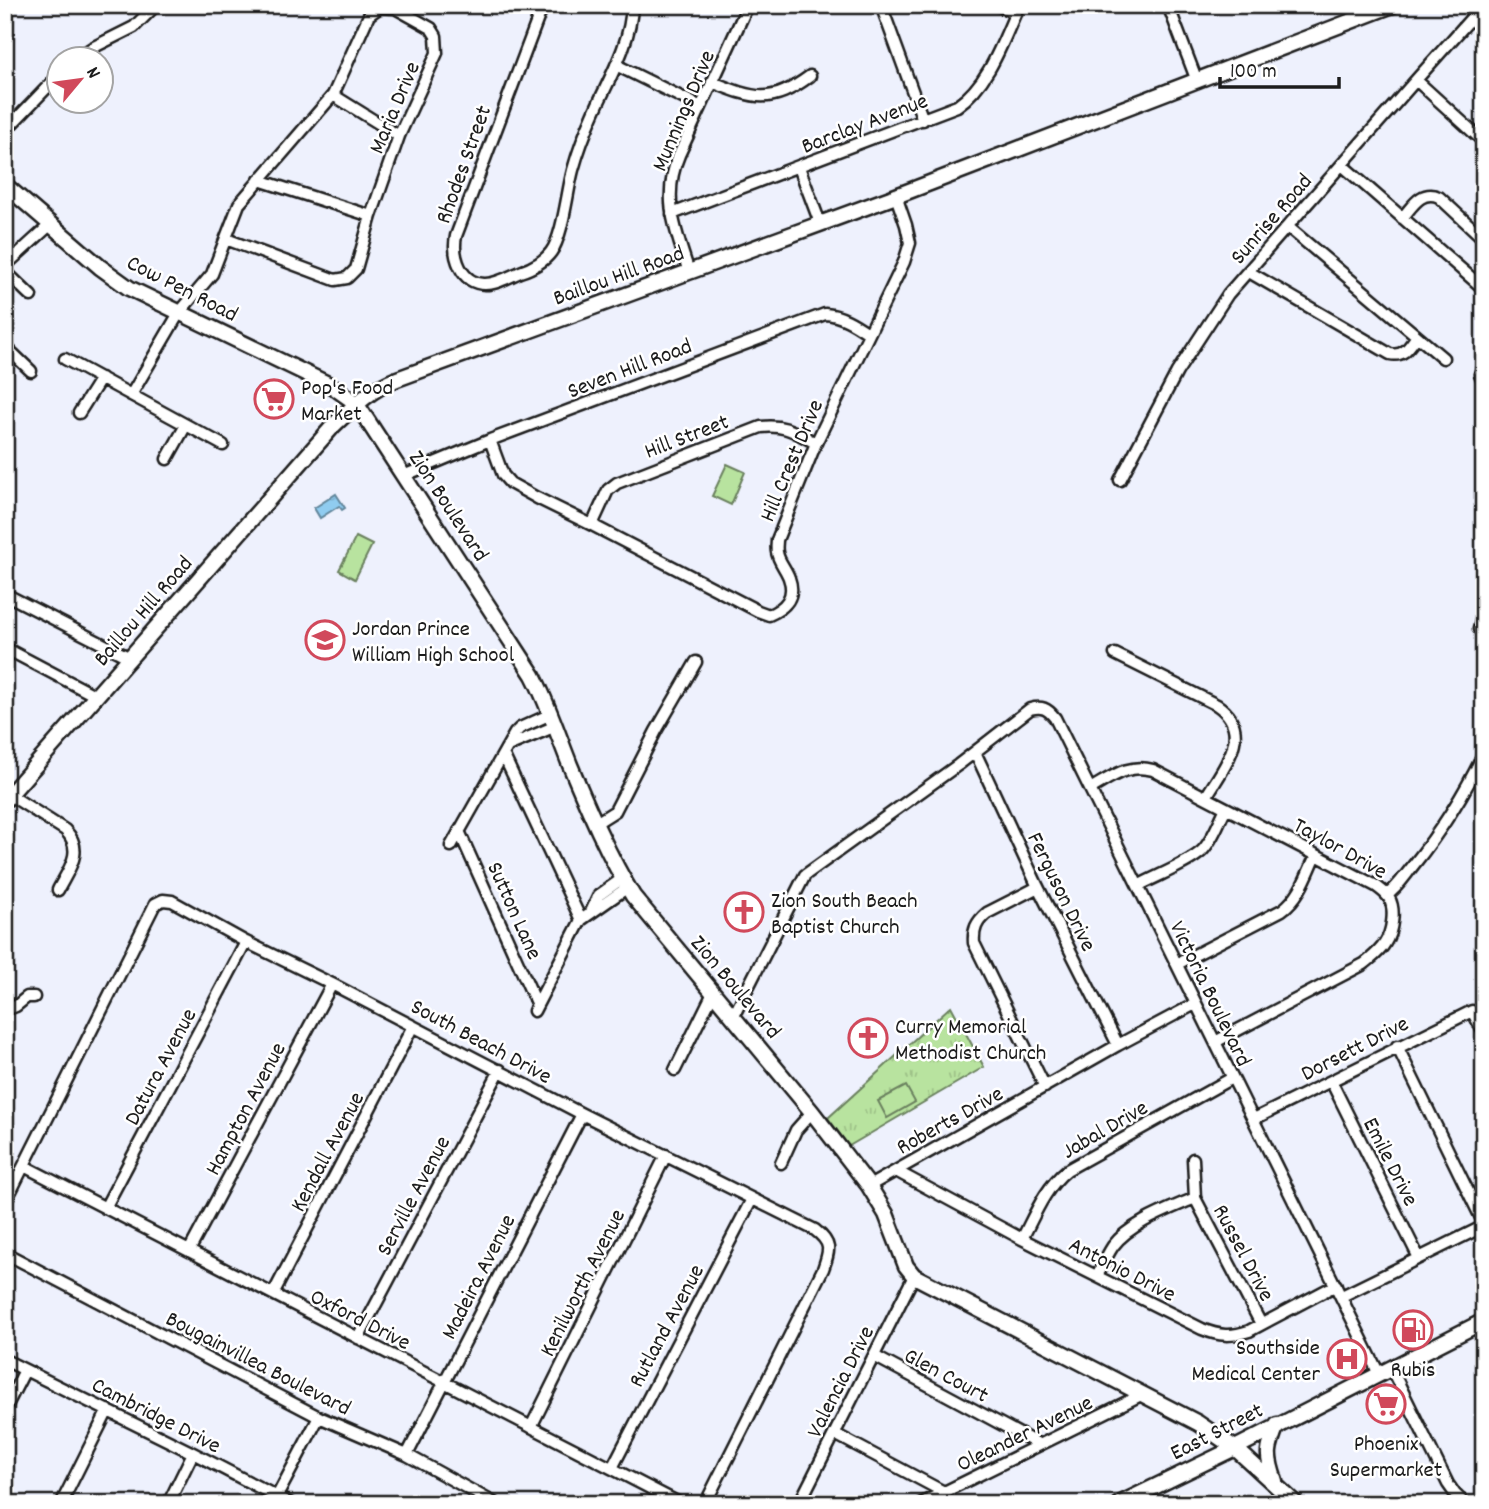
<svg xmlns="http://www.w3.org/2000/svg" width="1489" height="1509" font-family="Dekko,sans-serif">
	<defs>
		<pattern id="grass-tufts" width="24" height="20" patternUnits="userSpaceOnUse" patternTransform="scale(1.75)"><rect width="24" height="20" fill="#b8e39f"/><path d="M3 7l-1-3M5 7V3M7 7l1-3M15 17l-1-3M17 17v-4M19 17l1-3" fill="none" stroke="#9ec288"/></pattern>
		<pattern id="water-ripples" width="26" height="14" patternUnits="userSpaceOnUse" patternTransform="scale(1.75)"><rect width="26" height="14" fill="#90ccf0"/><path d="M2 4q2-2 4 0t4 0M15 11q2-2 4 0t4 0" fill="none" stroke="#7cafcd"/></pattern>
	</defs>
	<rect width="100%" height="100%" fill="#eef1fd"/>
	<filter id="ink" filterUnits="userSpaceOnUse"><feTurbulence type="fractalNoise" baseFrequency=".0143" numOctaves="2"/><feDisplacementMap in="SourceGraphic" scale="14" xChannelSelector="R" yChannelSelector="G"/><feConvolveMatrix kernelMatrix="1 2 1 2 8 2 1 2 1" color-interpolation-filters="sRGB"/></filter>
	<g filter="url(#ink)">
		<path fill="url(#grass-tufts)" stroke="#6a805e" stroke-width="2" d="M951 1006 984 1067 849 1146 828 1118Z"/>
		<path fill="#b8e39f" stroke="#6a805e" stroke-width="2" d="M727 464 745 472 731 505 712 496Z
			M356 537 372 545 355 579 339 570Z
			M906 1086 915 1102 887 1118 878 1101Z"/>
		<path fill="url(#water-ripples)" stroke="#62869b" stroke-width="2" d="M336 494 345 508 342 510 339 506 320 518 314 508Z"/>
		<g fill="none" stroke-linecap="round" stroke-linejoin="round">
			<g stroke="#1c1c1c" stroke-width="15">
				<path id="minor" d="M543 5 456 236C452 256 461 284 485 284 497 284 509 277 520 272 532 268 543 263 551 252 563 236 567 192 573 170 578 152 585 133 593 115 608 80 631 44 632 5
					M881 5 923 120
					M998 5 1015 13
					M1168 5 1197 81
					M74 60 92 48 134 27 156 5
					M616 65 701 107
					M1416 80 1484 142
					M712 82C755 99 771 105 810 76
					M333 95 399 136
					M5 131 60 74
					M1342 165 1484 289
					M799 167 820 223
					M259 180 371 216
					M672 214 957 106C990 83 1003 40 1019 5
					M1402 218C1412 207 1421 189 1439 197L1484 239
					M1288 227 1443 358
					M5 266 51 224
					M5 271 31 296
					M689 272C676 232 661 197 679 155L748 5
					M1249 272 1390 354C1404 357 1409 347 1417 336
					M5 346 31 371
					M65 359 223 445
					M1484 363 1480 374 1484 383
					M131 395 179 313 212 274 239 204 333 95 369 15 380 7 395 8 431 28 436 36 437 53 399 136 371 216 356 269 347 278 335 280 226 239
					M79 413 101 378
					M490 440 503 475 510 483 537 498 592 525 758 611 769 615C785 608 796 597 789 578 786 569 778 561 777 552 776 548 777 544 777 540L816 443 904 262 910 243 906 225 896 196
					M167 459 186 425
					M403 476 490 440 825 314C841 315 855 324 868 333
					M1120 480 1177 372 1228 294 1416 80 1483 5
					M592 525 608 490 617 483 761 427C786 424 796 433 816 443
					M5 594 130 658
					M1479 629 1484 610
					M5 648 96 696
					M1115 654 1217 705C1255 731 1223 768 1206 797
					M508 746 556 726
					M975 752 1038 887 1118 1045
					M503 754 581 920
					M1090 789C1112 777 1128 763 1153 770L1376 886C1381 890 1386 893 1389 898 1396 910 1392 932 1385 943 1380 952 1371 958 1364 964L1215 1042
					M10 795 65 830C85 850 69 869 58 890
					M596 823 615 811 656 731 696 662
					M459 831 537 1005
					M451 846 515 733 520 728 551 714
					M1138 886C1156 876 1188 864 1202 851 1213 840 1219 821 1226 808
					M1038 887 987 913C976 922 973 930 974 943L1045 1087
					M1387 895C1397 888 1404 877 1412 867 1440 832 1465 793 1484 753
					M591 912 599 895 623 878
					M1177 964 1282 910C1300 897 1307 875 1316 855
					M5 1010 16 1006 27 997H34
					M534 1011 581 920 628 887
					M733 1017 805 875 958 765 1030 709C1042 706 1047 708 1055 718L1090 789 1379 1374
					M1397 1046 1484 1224
					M675 1070 713 993
					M1331 1081 1419 1258
					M1254 1119 1472 1011 1484 1033
					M1193 1159 1195 1198
					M781 1163 796 1130 812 1112
					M24 1166 681 1504
					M896 1171 1022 1239 1202 1329C1219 1336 1231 1337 1249 1331L1336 1285
					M869 1186 1118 1045 1195 1004
					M5 1203 155 904 163 900 172 901 246 942 332 984 582 1114 815 1230C832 1243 830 1250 823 1269L705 1504
					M105 1208 246 942
					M1022 1239C1035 1214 1045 1188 1067 1170L1232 1078
					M189 1251 332 984
					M5 1253 319 1417 407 1455 496 1504
					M1097 1276C1102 1266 1107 1255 1113 1246 1130 1223 1170 1209 1195 1198L1261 1324
					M273 1294 413 1026
					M1342 1296 1484 1226
					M358 1338 500 1070
					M874 1356 1040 1445
					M5 1360 193 1453 291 1504
					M1391 1368 1448 1484 1455 1494 1465 1504
					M5 1409 25 1370
					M531 1427 666 1155
					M835 1434 944 1492
					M407 1455 582 1114
					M612 1468 752 1199
					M61 1504 108 1410
					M168 1504 193 1453
					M273 1504 319 1417
					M799 1504 914 1276
					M920 1504 1143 1394"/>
			</g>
			<g stroke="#1c1c1c" stroke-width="19">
				<path id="secondary" d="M5 185 100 267 129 288 332 386 356 403 533 675C548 704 558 735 570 765 588 808 609 857 633 896L812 1112 869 1186 886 1214 906 1266 914 1276 1198 1423 1235 1448 1296 1504
					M5 800 334 425C354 406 371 389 397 379L896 196 1393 5
					M1275 1481C1266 1455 1267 1450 1277 1425
					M1119 1504 1235 1448 1484 1321"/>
			</g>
			<use href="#minor" stroke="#fff" stroke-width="10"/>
			<use href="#secondary" stroke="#fff" stroke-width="14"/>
		</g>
	</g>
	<defs>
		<g id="supermarket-ring" transform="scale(2.0125)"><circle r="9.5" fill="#fff" stroke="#d1495b" stroke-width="1.5"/><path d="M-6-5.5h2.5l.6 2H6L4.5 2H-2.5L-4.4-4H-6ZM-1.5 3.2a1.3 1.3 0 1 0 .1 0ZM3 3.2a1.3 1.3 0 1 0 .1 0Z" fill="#d1495b"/></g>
		<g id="school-ring" transform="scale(2.0125)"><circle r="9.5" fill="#fff" stroke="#d1495b" stroke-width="1.5"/><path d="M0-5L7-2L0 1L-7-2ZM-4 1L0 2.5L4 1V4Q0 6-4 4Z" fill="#d1495b"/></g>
		<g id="church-ring" transform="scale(2.0125)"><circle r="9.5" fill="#fff" stroke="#d1495b" stroke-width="1.5"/><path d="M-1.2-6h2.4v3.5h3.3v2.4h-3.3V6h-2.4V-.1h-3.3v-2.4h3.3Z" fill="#d1495b"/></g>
		<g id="fuel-ring" transform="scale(2.0125)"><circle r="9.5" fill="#fff" stroke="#d1495b" stroke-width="1.5"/><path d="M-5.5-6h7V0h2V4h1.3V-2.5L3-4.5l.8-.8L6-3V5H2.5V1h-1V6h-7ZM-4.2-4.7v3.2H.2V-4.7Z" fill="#d1495b"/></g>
		<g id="hospital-ring" transform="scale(2.0125)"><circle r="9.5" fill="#fff" stroke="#d1495b" stroke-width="1.5"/><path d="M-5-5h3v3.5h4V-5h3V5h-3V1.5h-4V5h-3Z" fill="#d1495b"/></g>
	</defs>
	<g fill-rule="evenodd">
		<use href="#supermarket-ring" x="274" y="399"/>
		<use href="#school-ring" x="325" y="640"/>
		<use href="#church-ring" x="744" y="912"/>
		<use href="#church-ring" x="868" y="1038"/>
		<use href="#fuel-ring" x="1413" y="1330"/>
		<use href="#hospital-ring" x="1347" y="1359"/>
		<use href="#supermarket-ring" x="1386" y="1404"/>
	</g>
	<g text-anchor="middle" stroke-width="5" stroke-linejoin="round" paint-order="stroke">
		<g font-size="23" fill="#1c1c1c" stroke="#fff">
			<text transform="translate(393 107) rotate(-67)" y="8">Maria Drive</text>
			<text transform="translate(682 110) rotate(-67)" y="8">Munnings Drive</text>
			<text transform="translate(864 122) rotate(-21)" y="8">Barclay Avenue</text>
			<text transform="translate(462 164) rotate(-70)" y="8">Rhodes Street</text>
			<text transform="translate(1270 218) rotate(-49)" y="8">Sunrise Road</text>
			<text transform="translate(618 274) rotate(-20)" y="8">Baillou Hill Road</text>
			<text transform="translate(183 287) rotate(27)" y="8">Cow Pen Road</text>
			<text transform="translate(629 367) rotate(-21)" y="8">Seven Hill Road</text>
			<text transform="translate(686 435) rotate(-21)" y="8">Hill Street</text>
			<text transform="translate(790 460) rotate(-67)" y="8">Hill Crest Drive</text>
			<text transform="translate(450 505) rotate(57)" y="8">Zion Boulevard</text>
			<text transform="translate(142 610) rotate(-49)" y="8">Baillou Hill Road</text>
			<text transform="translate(1341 847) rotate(29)" y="8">Taylor Drive</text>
			<text transform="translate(1063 891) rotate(64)" y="8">Ferguson Drive</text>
			<text transform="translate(516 910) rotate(66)" y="8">Sutton Lane</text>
			<text transform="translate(737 986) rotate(50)" y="8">Zion Boulevard</text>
			<text transform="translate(1212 993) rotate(64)" y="8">Victoria Boulevard</text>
			<text transform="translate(482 1040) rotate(28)" y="8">South Beach Drive</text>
			<text transform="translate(1354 1047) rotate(-27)" y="8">Dorsett Drive</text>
			<text transform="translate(159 1066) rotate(-62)" y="8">Datura Avenue</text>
			<text transform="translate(244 1108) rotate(-62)" y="8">Hampton Avenue</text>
			<text transform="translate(949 1119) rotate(-29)" y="8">Roberts Drive</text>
			<text transform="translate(1104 1128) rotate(-30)" y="8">Jabal Drive</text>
			<text transform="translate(326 1151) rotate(-62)" y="8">Kendall Avenue</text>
			<text transform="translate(1392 1161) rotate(63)" y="8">Emile Drive</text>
			<text transform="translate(412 1195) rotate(-62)" y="8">Serville Avenue</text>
			<text transform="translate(1245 1252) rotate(62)" y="8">Russel Drive</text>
			<text transform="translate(1123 1268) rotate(27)" y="8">Antonio Drive</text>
			<text transform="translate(477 1276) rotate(-63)" y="8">Madeira Avenue</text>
			<text transform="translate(581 1282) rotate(-63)" y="8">Kenilworth Avenue</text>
			<text transform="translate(361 1318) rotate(27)" y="8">Oxford Drive</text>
			<text transform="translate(665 1325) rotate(-62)" y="8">Rutland Avenue</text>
			<text transform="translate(259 1362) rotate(27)" y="8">Bougainvillea Boulevard</text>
			<text transform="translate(947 1374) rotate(28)" y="8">Glen Court</text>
			<text transform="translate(839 1381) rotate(-63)" y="8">Valencia Drive</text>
			<text transform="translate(157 1414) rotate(27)" y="8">Cambridge Drive</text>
			<text transform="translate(1216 1430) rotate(-27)" y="8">East Street</text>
			<text transform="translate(1024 1432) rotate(-26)" y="8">Oleander Avenue</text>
		</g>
		<g font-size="23" fill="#1c1c1c" stroke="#fff" text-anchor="start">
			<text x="301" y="394">Pop's Food<tspan x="301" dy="26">Market</tspan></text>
			<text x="352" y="635">Jordan Prince<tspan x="352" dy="26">William High School</tspan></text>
			<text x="771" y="907">Zion South Beach<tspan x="771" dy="26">Baptist Church</tspan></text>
			<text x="895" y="1033">Curry Memorial<tspan x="895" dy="26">Methodist Church</tspan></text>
			<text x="1320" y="1354" text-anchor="end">Southside<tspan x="1320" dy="26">Medical Center</tspan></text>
			<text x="1413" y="1376" text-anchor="middle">Rubis</text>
			<text x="1386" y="1450" text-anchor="middle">Phoenix<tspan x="1386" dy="26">Supermarket</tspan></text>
		</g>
	</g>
	<rect width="1489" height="1509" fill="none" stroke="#fff" stroke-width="28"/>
	<rect x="14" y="14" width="1461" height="1481" fill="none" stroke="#1c1c1c" stroke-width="2.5" filter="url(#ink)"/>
	<g transform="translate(80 80) rotate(61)"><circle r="33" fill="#ffffff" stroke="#a4a4a4" stroke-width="2"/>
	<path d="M0-5L12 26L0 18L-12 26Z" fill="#d1495b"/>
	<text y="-10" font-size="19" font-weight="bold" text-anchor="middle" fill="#1c1c1c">N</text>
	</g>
	<path d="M1220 77v10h119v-10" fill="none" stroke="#1c1c1c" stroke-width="3.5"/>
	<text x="1230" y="77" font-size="21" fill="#1c1c1c" stroke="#ffffff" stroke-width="5" paint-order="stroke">100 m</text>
</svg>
